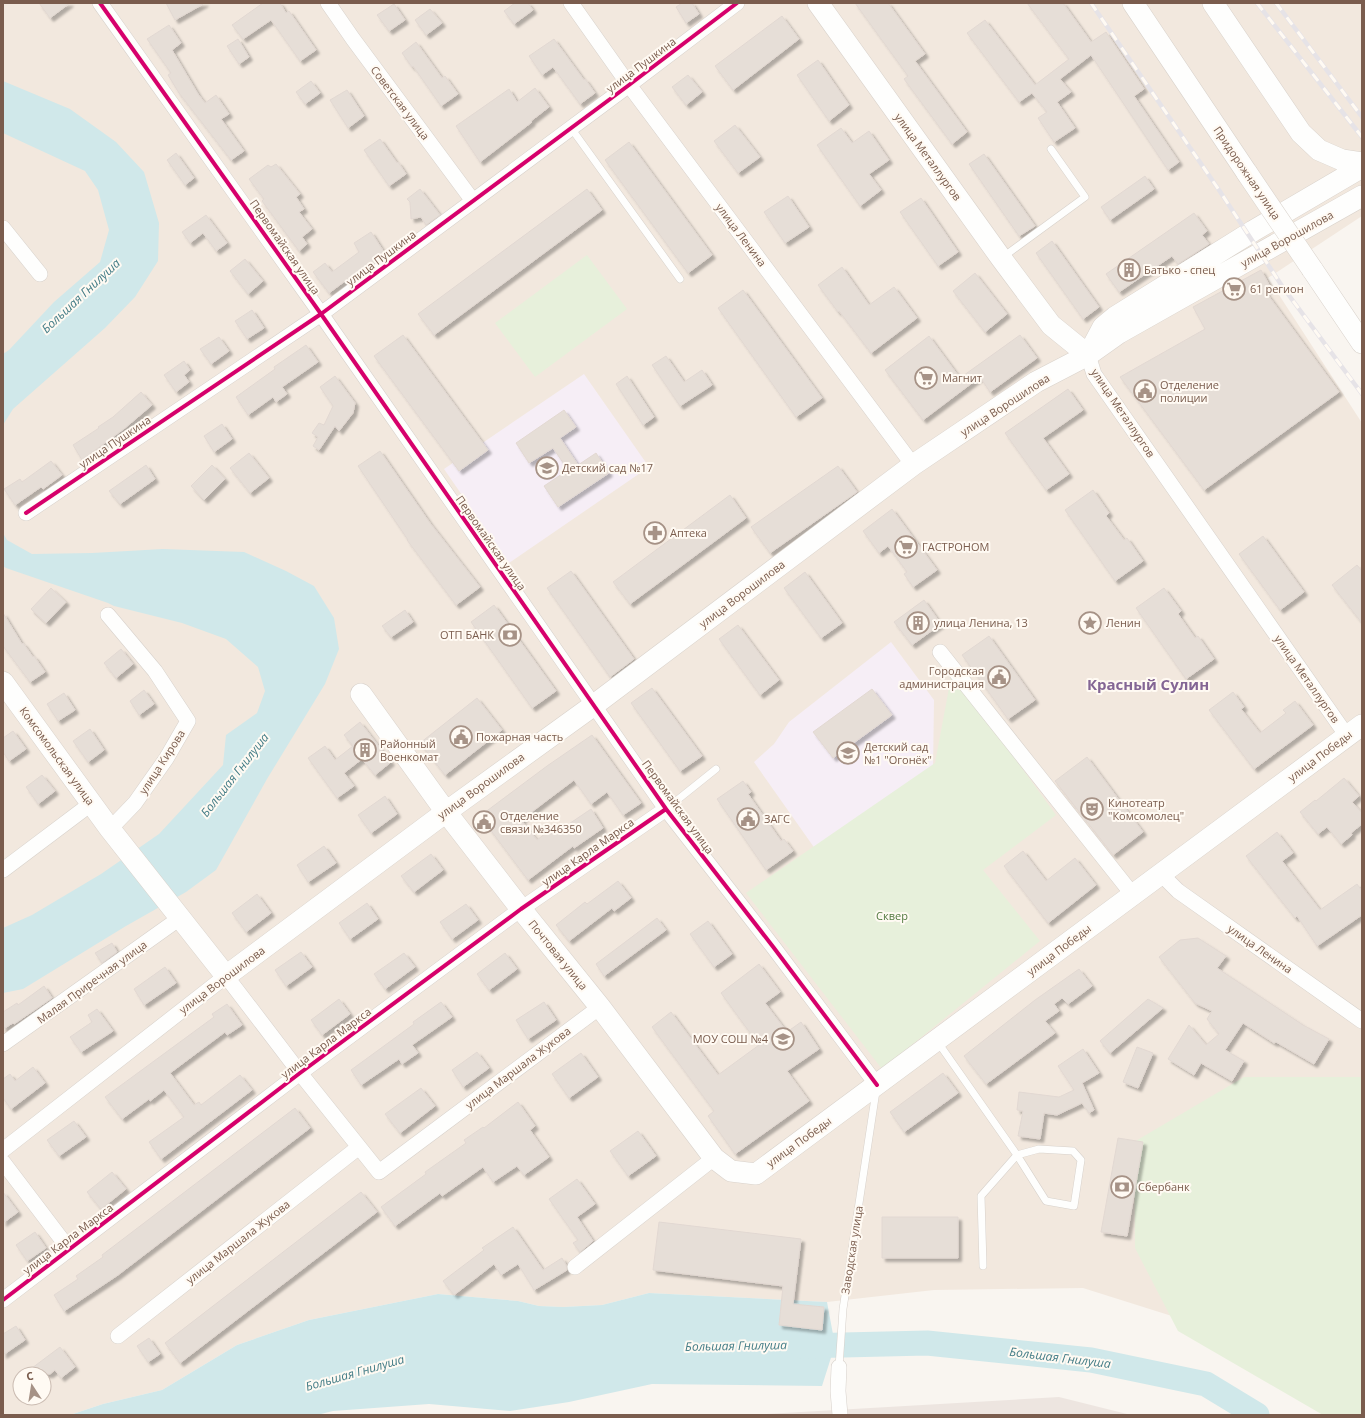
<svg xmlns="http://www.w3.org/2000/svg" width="1365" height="1418" font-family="'Open Sans',sans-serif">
	<defs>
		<filter id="shadow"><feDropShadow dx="3.5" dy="3.5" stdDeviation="1" flood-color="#0004"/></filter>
	</defs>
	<rect width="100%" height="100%" fill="#f9f5f0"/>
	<path fill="#f2e8de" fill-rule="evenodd" d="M3 3H1362V216L1268 278 1362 423V1415L1194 1323 1083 1288 934 1290 827 1302 649 1293 602 1305 563 1307 539 1306 518 1301 438 1294 309 1320 237 1345 162 1390 103 1404 70 1415H3ZM20 1374H44V1398H20Z"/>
	<path fill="#ede5e0" d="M1059 1397 1131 1415H751Z"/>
	<path fill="#f6eef6" d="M584 374 649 467 509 563 444 469Z
		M891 642 934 700 933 771 818 853 754 762 774 744 789 722Z"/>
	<path fill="#e7f0db" d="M587 255 627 309 535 377 495 323Z
		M952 672 1056 815 983 870 1040 941 882 1069 746 893 935 763Z
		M1244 1077H1362V1415H1323L1178 1331 1135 1248 1134 1142Z"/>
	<path fill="#d0e8ea" d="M3 81 70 109 116 142 144 172 159 223 158 261 135 297 105 328 13 409 3 425V354L9 350 54 302 100 262 109 230 98 190 85 171 3 133Z
		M3 533 7 540 32 554 92 553 163 549 244 552 286 571 314 586 334 618 339 649 325 684 267 779 216 870 186 892 126 926 23 989 3 993V928L32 915 101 874 159 834 223 765 226 735 257 713 265 691 258 667 226 639 182 623 114 606 108 603 6 568 3 566Z
		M649 1293 827 1302 835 1345 822 1386 652 1384 569 1402 510 1411 429 1404 333 1411 317 1415H70L103 1404 162 1390 237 1345 309 1320 438 1294 518 1301 539 1306 563 1307 602 1305Z"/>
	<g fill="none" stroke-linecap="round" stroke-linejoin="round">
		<path stroke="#d0e8ea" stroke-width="25" d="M801 1346 927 1343 1091 1360 1206 1384 1257 1415"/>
	</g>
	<path fill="#e6ded7" stroke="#e2d8d2" filter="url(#shadow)" d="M39 3H70L50 18Z
		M166 3H205L175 20Z
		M263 3H280L286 13 289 11 316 50 300 61 271 20 243 39 232 25Z
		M515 3H528L533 10 514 24 504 11Z
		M682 3H692L699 14 686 23 676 7Z
		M855 3H888L925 54 915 61 967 132 952 144 904 79 908 76Z
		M1027 3H1063L1091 42 1106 32 1144 89 1134 96 1179 162 1168 170 1091 55 1060 79 1071 92 1057 102 1075 128 1054 142 1038 118 1047 112 1032 93 1019 102 967 33 985 20 1035 85 1069 59Z
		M394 4 405 20 389 31 377 15Z
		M430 9 442 23 426 35 415 20Z
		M782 16 799 39 733 90 715 66Z
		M169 25 181 43 172 50 198 94 205 103 216 95 229 114 221 119 244 151 231 160 179 93 168 75 171 73 147 39Z
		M238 39 249 57 239 64 227 46Z
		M554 39 584 80 585 79 595 93 580 104 553 67 542 75 529 56Z
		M416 42 442 78 445 76 458 94 441 106 413 66 412 67 402 53Z
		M818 60 849 105 829 121 797 75Z
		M688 75 702 92 686 105 672 87Z
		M311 81 320 93 305 104 296 92Z
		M535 88 549 107 531 121 532 122 480 162 456 126 509 89 517 102Z
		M347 90 364 116 348 128 330 100Z
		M735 125 760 157 738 173 714 141Z
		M841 128 852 143 869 131 889 160 869 174 881 190 860 206 817 145Z
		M380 139 397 163 398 162 406 174 389 186 364 150Z
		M629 142 712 255 688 273 605 160Z
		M176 153 194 178 185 185 167 160Z
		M984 154 1035 226 1019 236 969 164Z
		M276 164 300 194 296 197 304 209 299 212 312 229 302 237 307 244 299 251 262 201 264 199 249 179 268 165 271 167Z
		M1145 176 1154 189 1110 220 1101 207Z
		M420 189 440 215 426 225 421 217 411 219 410 202 407 199Z
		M587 189 602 210 434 335 418 314Z
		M788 196 809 227 785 243 764 212Z
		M921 198 958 252 938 266 900 212Z
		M1194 213 1207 231 1202 235 1209 244 1178 264 1172 256 1119 292 1106 274Z
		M206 215 227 243 216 251 203 233 190 243 182 232Z
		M371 232 386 255 369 267 368 264 329 293 313 272 325 263 332 272 359 252 354 243Z
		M1052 241 1099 307 1083 319 1036 253Z
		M245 259 263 281 248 294 230 271Z
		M842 267 869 305 894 287 917 318 871 353 839 311 838 312 818 285Z
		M1261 270 1271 288 1265 291 1339 392 1204 490 1120 377 1205 329 1193 307Z
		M975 273 1007 314 985 332 953 291Z
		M743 290 822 398 796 417 718 308Z
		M252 310 264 328 247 339 235 321Z
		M403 335 488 450 459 471 374 356Z
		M1020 335 1037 358 990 392 980 377 923 420 885 370 929 336 960 378Z
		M219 337 229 351 211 364 200 349Z
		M306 345 318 362 282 387 287 394 276 402 273 397 248 415 236 397 275 369 274 367Z
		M666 356 684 382 702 370 712 385 680 406 652 365Z
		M184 361 190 370 184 375 189 382 176 392 164 375Z
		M335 376 355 403 353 413 339 431 335 426 319 450 313 446 318 437 312 433 319 423 324 425 333 406 320 387Z
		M627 376 654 417 643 425 616 384Z
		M1068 389 1083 410 1043 438 1069 474 1046 490 1005 433Z
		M141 392 152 405 125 428 82 460 73 445 99 428 98 427 113 417Z
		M564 410 576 427 560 438 578 465 596 453 609 473 558 507 544 486 568 470 553 448 529 463 516 443Z
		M222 424 232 439 214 452 204 436Z
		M380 451 430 523 480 587 456 605 407 540H408L358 466Z
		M249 453 269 478 250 493 230 468Z
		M51 461 62 475 43 489 41 487 15 505 4 489 20 479 22 482Z
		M146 465 155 479 120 504 109 491Z
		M212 465 225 479 204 500 191 486Z
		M838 466 857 492 770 553 751 527Z
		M1093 490 1109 513 1106 516 1124 540 1127 538 1143 561 1115 581 1065 510Z
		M730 495 746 518 630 604 613 582Z
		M892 509 937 570 913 587 904 574 907 572 888 546 879 553 863 531Z
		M1263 536 1304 592 1280 610 1239 554Z
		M1357 565 1362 571V623L1332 585Z
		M571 571 634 659 610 677 547 588Z
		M805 572 842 623 821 638 784 588Z
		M51 588 66 602 46 623 31 609Z
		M1164 588 1181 611 1178 614 1195 638 1198 636 1214 659 1186 679 1136 608Z
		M924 600 941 624 912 645 894 622Z
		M494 605 556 691 532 708 471 622Z
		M405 610 413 622 391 637 382 626Z
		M3 613 22 644 23 643 33 657 34 656 45 672 30 682 3 646Z
		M738 625 779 680 760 695 719 639Z
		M989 636 1035 700 1008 719 962 655Z
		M121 649 133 664 116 678 104 663Z
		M652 688 702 756 680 771 631 703Z
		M872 689 892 715 833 758 813 732Z
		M144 690 154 704 139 715 130 701Z
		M1233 692 1244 707 1241 709 1260 733 1286 713 1283 710 1295 701 1313 725 1254 769 1209 710Z
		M64 693 75 710 58 721 47 704Z
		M477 698 502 730 445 775 420 743Z
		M360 722 391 762 375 775 362 759 344 773 354 786 337 798 308 758 325 746 335 760 353 746 344 735Z
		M90 729 104 750 88 762 73 741Z
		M13 731 26 749 9 761 3 752V738Z
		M592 735 641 803 623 815 607 792 591 804 574 780 521 820 537 840 551 829 554 834 591 809 603 828 574 848 573 846 528 880 480 816 547 766Z
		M1087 757 1143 832 1113 855 1055 781Z
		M42 775 55 791 38 804 26 787Z
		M1344 778 1359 796 1352 802 1362 813V824L1351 833 1352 835 1341 844 1327 827 1318 834 1300 812 1315 800 1316 801Z
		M743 781 751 792 748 794 781 841 784 839 793 851 766 870 717 799Z
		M385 796 397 814 371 833 358 815Z
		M1277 832 1293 853 1282 861 1320 910 1357 884 1362 891V915L1317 946 1297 916 1295 918 1246 856Z
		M324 846 336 863 308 882 297 865Z
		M1023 851 1046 881 1075 858 1096 885 1048 923 1004 866Z
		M431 854 443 870 414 892 401 876Z
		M618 881 631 898 614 911 612 908 569 941 556 925 585 902 587 904Z
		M257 894 271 913 246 932 232 913Z
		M367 903 378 919 350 939 339 923Z
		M466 904 478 920 452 939 440 922Z
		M657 918 666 930 604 976 596 964Z
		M708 921 732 954 714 967 690 934Z
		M1198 938 1226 956 1217 968 1303 1025 1329 1039 1314 1064 1276 1042 1274 1043 1243 1023 1225 1050 1244 1061 1232 1081 1201 1063 1194 1075 1168 1059 1189 1025 1206 1045 1219 1034 1207 1019 1212 1011 1195 1003 1159 957 1180 940Z
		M112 943 117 952 102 963 95 953Z
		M301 952 312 967 286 986 275 970Z
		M404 953 415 967 385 989 374 974Z
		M505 953 517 969 489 990 477 974Z
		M759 964 780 992 765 1003 787 1032 801 1022 819 1049 787 1071 809 1101 735 1154 708 1116 714 1111 652 1027 671 1012 718 1075 759 1045 721 993Z
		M165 967 176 983 144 1005 134 989Z
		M1079 969 1092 986 1068 1004 1062 998 1054 1004 1059 1011 1045 1021 1055 1033 986 1084 964 1056 1035 1000Z
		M44 986 52 998 14 1024 13 1023 3 1029V1012L17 1003 18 1005Z
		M339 999 350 1014 322 1035 311 1020Z
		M1148 999 1163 1008 1110 1053 1100 1041Z
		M441 1002 452 1017 412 1045 418 1053 402 1064 399 1059 361 1085 351 1070 414 1024 413 1022Z
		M544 1002 556 1020 528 1039 516 1020Z
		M227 1004 242 1025 227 1035 225 1032 170 1073 194 1105 199 1102 201 1105 240 1075 252 1090 161 1159 149 1142 184 1117 164 1090 150 1101 149 1099 122 1119 105 1097 214 1017 212 1014Z
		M97 1009 113 1031 81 1052 70 1037 92 1022 88 1015Z
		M1137 1047 1153 1053 1138 1088 1123 1082Z
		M1083 1049 1099 1073 1082 1083 1094 1110 1089 1113 1082 1103 1057 1115 1044 1113 1040 1139 1018 1136 1023 1111 1017 1110 1019 1092 1059 1097 1074 1090 1058 1066Z
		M477 1052 489 1068 463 1087 452 1070Z
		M581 1053 598 1077 569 1098 552 1074Z
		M33 1067 45 1083 11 1109 3 1098V1079L10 1074 15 1081Z
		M943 1073 958 1093 904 1132 890 1112Z
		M421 1088 435 1106 400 1133 385 1114Z
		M518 1102 535 1126 530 1130 549 1157 524 1175 517 1166 493 1182 483 1167 442 1196 440 1193 395 1226 381 1207 426 1174 425 1172 466 1143 464 1140 483 1127 484 1128Z
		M295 1108 310 1128 118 1275 64 1311 54 1295 78 1279 76 1276 103 1257 102 1255Z
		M74 1121 86 1137 59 1156 47 1140Z
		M638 1131 656 1156 628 1176 610 1151Z
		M1118 1138 1143 1142 1127 1236 1101 1232Z
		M112 1172 126 1189 101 1209 87 1192Z
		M577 1179 595 1204 577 1217 593 1241 580 1252 573 1243 578 1240 549 1199Z
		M3 1192 18 1212 3 1223Z
		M361 1192 377 1212 180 1363 165 1343Z
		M882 1217H958V1258H882Z
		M659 1222 801 1239 793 1304 824 1307 822 1330 779 1325 783 1286 653 1270Z
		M513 1227 543 1270 562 1258 566 1265 567 1270 534 1290 518 1264 501 1275 494 1264 454 1295 443 1281 484 1250 482 1248Z
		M35 1232 46 1248 27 1261 16 1245Z
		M16 1326 25 1340 3 1355V1334Z
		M149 1338 160 1354 148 1362 137 1346Z
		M60 1347 75 1367 61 1378 55 1370 50 1374H24Z"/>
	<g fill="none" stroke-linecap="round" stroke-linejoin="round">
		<g stroke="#d7d1cb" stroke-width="8">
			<path id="lane" d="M571 128 680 279
				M1003 257 1085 197 1051 149
				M666 809 716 769
				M937 1041 1017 1155 1046 1201 1074 1206 1081 1160 1073 1151 1039 1149 1017 1155 981 1196 983 1266
				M839 1367 843 1309 876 1091"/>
		</g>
		<g stroke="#d7d1cb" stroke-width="16">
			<path id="street" d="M100 3 321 314 666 809 774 948 877 1085
				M328 3 353 39 473 201
				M571 3 629 85 913 465
				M3 228 40 274
				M1088 355 1094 374 1347 736
				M26 513 321 314 629 85 737 3
				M108 615 155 671 188 721 166 759 135 803 110 829
				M940 652 1133 895
				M3 870 92 803
				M1161 874 1178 891 1362 1021
				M3 1044 180 918
				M3 1150 226 976 300 1073 379 1172 600 1007
				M3 1162 69 1249
				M575 1267 714 1158
				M3 1300 300 1073 521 909 666 809
				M118 1336 359 1147
				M839 1367 838 1391 840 1415"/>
		</g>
		<g stroke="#d9d2cb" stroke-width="22">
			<path id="secondary" d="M818 3 1001 258 1051 325 1088 355
				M1133 3 1247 173
				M1213 3 1301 133 1319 150 1342 160 1362 163
				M1312 269 1362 343
				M1094 344 1103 327 1115 317 1253 231 1362 167
				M3 682 110 829 226 976 446 812 594 705 913 465 1036 382 1088 355 1119 333 1362 196
				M361 694 446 812 521 909 600 1007 714 1158 731 1171 756 1174 1362 725"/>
		</g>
		<use href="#lane" stroke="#fefefd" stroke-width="7"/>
		<use href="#street" stroke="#fefefd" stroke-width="15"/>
		<use href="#secondary" stroke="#fefefd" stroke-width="21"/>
		<g stroke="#e6e3e7" stroke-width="4.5">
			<path id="rail" d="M1091 3 1219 190 1282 286 1362 394
				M1257 3 1362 137
				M1276 3 1362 117"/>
		</g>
		<use href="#rail" stroke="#fffaf3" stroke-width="3" stroke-dasharray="9" stroke-linecap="butt"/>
		<g stroke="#d9d2cb" stroke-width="22" stroke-linecap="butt">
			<path id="secondary-bridge" d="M1247 173 1312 269"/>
		</g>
		<use href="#secondary-bridge" stroke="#fefefd" stroke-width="21"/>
		<g stroke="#fffaf3" stroke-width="6">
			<path id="cycleway" d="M100 3 321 314 666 809 774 948 877 1085
				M26 513 321 314 629 85 737 3
				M3 1300 300 1073 521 909 666 809"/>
		</g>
		<use href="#cycleway" stroke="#d6006c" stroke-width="4"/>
	</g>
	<defs>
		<g id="building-ring" transform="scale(1.15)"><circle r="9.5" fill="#fffaf3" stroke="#a69286" stroke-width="1.5"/><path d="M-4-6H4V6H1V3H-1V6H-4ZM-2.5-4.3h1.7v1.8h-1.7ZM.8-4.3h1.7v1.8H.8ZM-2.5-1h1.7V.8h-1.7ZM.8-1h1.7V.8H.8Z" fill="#a69286"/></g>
		<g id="supermarket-ring" transform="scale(1.15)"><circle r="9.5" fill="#fffaf3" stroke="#a69286" stroke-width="1.5"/><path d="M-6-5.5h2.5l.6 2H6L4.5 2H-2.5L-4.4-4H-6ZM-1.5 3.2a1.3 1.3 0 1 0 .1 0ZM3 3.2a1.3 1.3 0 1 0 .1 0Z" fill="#a69286"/></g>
		<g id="civic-ring" transform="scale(1.15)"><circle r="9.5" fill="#fffaf3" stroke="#a69286" stroke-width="1.5"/><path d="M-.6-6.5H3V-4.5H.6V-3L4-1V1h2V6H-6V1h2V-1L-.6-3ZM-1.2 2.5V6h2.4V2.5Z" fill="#a69286"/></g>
		<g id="school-ring" transform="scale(1.15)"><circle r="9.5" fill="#fffaf3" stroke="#a69286" stroke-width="1.5"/><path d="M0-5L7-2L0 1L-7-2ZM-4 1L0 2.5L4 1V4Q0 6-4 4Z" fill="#a69286"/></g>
		<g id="pharmacy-ring" transform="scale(1.15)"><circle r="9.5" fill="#fffaf3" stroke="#a69286" stroke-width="1.5"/><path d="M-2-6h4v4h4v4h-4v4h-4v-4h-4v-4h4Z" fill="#a69286"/></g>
		<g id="sight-ring" transform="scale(1.15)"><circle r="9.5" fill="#fffaf3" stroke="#a69286" stroke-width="1.5"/><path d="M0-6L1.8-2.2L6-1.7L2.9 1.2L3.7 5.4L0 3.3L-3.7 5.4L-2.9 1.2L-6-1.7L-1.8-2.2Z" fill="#a69286"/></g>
		<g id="bank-ring" transform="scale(1.15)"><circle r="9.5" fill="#fffaf3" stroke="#a69286" stroke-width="1.5"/><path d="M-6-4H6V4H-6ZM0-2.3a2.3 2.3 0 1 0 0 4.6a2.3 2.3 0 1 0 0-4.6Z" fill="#a69286"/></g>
		<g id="theatre-ring" transform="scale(1.15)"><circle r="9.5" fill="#fffaf3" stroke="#a69286" stroke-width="1.5"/><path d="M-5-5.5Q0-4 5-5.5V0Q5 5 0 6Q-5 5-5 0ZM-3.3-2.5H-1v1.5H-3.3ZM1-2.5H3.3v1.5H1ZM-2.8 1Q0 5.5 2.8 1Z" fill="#a69286"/></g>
	</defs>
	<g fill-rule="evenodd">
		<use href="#building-ring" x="1129" y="270"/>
		<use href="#supermarket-ring" x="1234" y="289"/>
		<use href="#supermarket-ring" x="926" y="378"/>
		<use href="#civic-ring" x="1145" y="391"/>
		<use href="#school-ring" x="547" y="468"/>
		<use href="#pharmacy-ring" x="655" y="533"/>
		<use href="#supermarket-ring" x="906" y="547"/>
		<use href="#building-ring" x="918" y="623"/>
		<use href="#sight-ring" x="1090" y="623"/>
		<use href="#bank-ring" x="510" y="635"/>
		<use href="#civic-ring" x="999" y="677"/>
		<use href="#civic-ring" x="461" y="737"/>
		<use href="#building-ring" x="365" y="750"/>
		<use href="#school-ring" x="848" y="753"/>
		<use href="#theatre-ring" x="1092" y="809"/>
		<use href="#civic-ring" x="748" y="819"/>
		<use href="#civic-ring" x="484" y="822"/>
		<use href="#school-ring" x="783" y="1039"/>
		<use href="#bank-ring" x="1122" y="1187"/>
	</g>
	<g text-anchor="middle" stroke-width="4" stroke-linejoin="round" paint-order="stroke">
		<g font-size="11" fill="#7a5c4d" stroke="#fffaf3">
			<text transform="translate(641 65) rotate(-37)" y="4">улица Пушкина</text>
			<text transform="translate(400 103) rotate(53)" y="4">Советская улица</text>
			<text transform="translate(928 157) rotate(54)" y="4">улица Металлургов</text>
			<text transform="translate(1247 173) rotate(56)" y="4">Придорожная улица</text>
			<text transform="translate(741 235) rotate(53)" y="4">улица Ленина</text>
			<text transform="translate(1287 239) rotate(-29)" y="4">улица Ворошилова</text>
			<text transform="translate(285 247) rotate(55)" y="4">Первомайская улица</text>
			<text transform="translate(381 258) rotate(-37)" y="4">улица Пушкина</text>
			<text transform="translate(1005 405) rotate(-33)" y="4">улица Ворошилова</text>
			<text transform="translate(1123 413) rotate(56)" y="4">улица Металлургов</text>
			<text transform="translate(115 442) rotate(-34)" y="4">улица Пушкина</text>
			<text transform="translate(491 543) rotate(55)" y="4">Первомайская улица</text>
			<text transform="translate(742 594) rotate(-37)" y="4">улица Ворошилова</text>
			<text transform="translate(1307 679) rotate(55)" y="4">улица Металлургов</text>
			<text transform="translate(57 756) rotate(54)" y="4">Комсомольская улица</text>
			<text transform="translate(1320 756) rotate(-37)" y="4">улица Победы</text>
			<text transform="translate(162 762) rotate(-57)" y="4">улица Кирова</text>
			<text transform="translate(481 786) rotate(-36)" y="4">улица Ворошилова</text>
			<text transform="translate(678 807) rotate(54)" y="4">Первомайская улица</text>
			<text transform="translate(588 852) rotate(-35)" y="4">улица Карла Маркса</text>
			<text transform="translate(1260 949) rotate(35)" y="4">улица Ленина</text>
			<text transform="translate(1059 950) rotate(-37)" y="4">улица Победы</text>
			<text transform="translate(558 955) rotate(51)" y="4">Почтовая улица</text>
			<text transform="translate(222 980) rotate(-37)" y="4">улица Ворошилова</text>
			<text transform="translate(92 982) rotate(-36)" y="4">Малая Приречная улица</text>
			<text transform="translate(326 1043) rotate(-37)" y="4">улица Карла Маркса</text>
			<text transform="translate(518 1068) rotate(-37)" y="4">улица Маршала Жукова</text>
			<text transform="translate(799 1142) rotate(-36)" y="4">улица Победы</text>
			<text transform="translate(68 1239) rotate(-37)" y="4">улица Карла Маркса</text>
			<text transform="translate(238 1242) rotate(-38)" y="4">улица Маршала Жукова</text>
			<text transform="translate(852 1250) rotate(-81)" y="4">Заводская улица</text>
		</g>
		<g font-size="11" fill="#7a5c4d" stroke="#fffaf3" text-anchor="start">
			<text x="1144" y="274">Батько - спец</text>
			<text x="1250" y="293">61 регион</text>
			<text x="942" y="382">Магнит</text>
			<text x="1160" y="389">Отделение<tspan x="1160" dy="13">полиции</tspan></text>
			<text x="562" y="472">Детский сад №17</text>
			<text x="670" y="537">Аптека</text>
			<text x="922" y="551">ГАСТРОНОМ</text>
			<text x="934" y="627">улица Ленина, 13</text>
			<text x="1106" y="627">Ленин</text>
			<text x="494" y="639" text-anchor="end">ОТП БАНК</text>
			<text x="984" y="675" text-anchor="end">Городская<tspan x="984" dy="13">администрация</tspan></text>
			<text x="476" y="741">Пожарная часть</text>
			<text x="380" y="748">Районный<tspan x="380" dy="13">Военкомат</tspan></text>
			<text x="864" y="751">Детский сад<tspan x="864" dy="13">№1 "Огонёк"</tspan></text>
			<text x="1108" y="807">Кинотеатр<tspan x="1108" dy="13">"Комсомолец"</tspan></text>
			<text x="500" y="820">Отделение<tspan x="500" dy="13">связи №346350</tspan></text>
			<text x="764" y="823">ЗАГС</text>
			<text x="768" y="1043" text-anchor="end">МОУ СОШ №4</text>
			<text x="1138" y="1191">Сбербанк</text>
		</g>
		<g font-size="11" fill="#537a41" stroke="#fffaf3">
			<text x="892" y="920">Сквер</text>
		</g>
		<g font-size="12" font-style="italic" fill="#437c86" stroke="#fffaf3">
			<text transform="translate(81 296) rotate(-43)" y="4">Большая Гнилуша</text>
			<text transform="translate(235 775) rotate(-52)" y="4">Большая Гнилуша</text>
			<text transform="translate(736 1346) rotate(-1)" y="4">Большая Гнилуша</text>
			<text transform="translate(1060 1358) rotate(7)" y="4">Большая Гнилуша</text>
			<text transform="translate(355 1373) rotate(-16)" y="4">Большая Гнилуша</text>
		</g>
		<g font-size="15" font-weight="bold" fill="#846695" stroke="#fffaf3">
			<text x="1148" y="690">Красный Сулин</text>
		</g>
	</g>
	<rect width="1365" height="1418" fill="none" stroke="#7a5c4d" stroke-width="8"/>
	<g transform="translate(32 1386) rotate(348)"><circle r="19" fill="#fffaf3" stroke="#cabbb1"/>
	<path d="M0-3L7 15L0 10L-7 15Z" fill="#a69286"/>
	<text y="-6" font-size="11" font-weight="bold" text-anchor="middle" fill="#7a5c4d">С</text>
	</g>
</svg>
